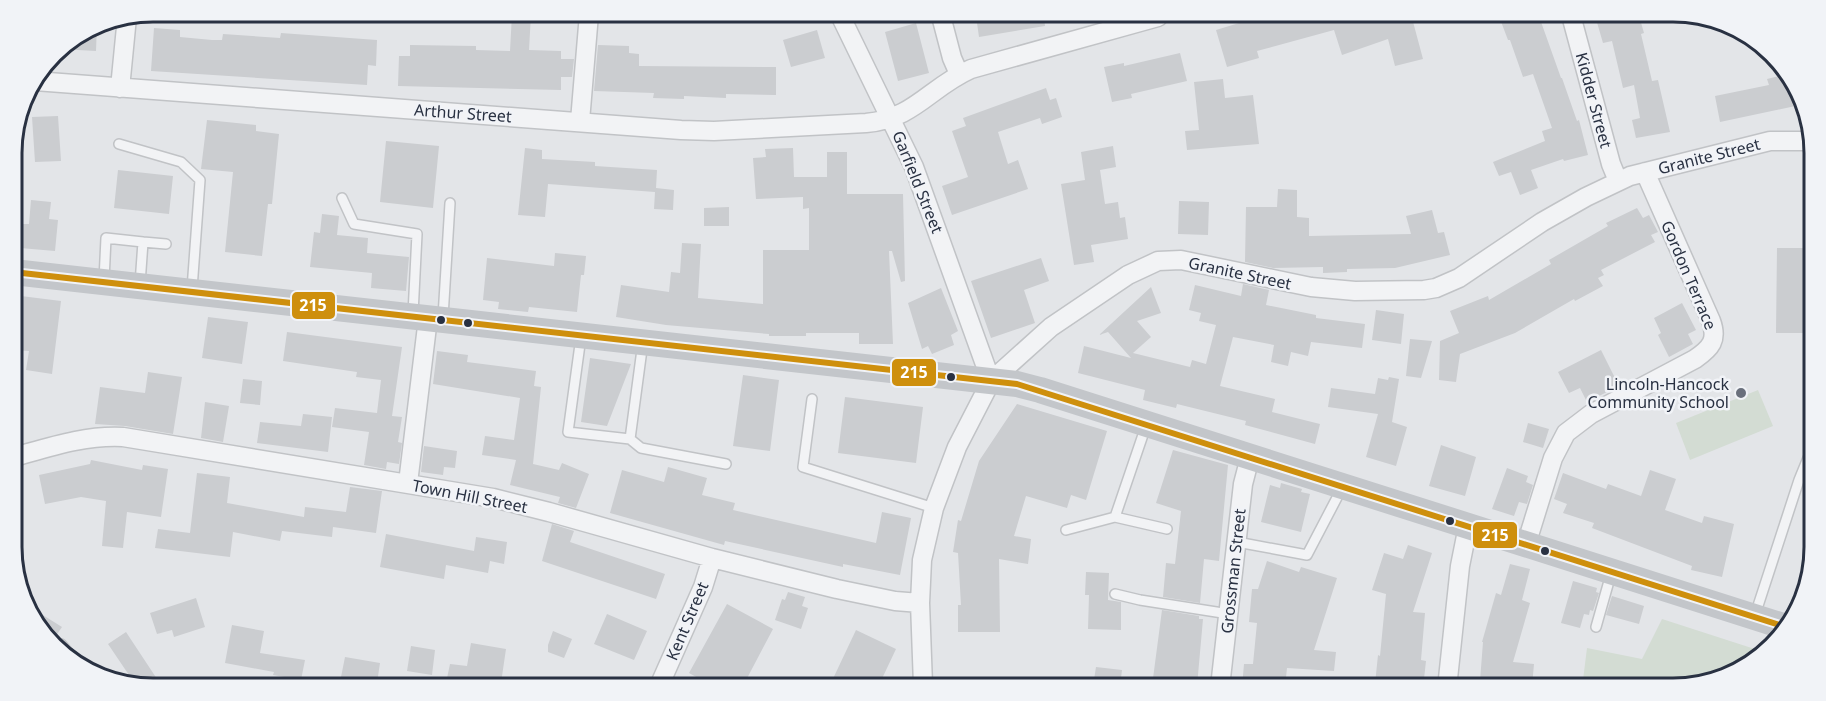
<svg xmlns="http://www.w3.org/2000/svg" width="1826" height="701" font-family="'Noto Sans',sans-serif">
	<rect width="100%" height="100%" fill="#e3e5e8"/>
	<path fill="#d3dcd3" d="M1758 390 1773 426 1690 460 1676 423Z
		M1662 619 1764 652 1758 660 1681 689 1582 688 1587 648 1642 659Z"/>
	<path fill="#cbcdd0" d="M512 14H531L529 50 561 51V59H574L572 77H561V90L398 86 399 56H410V45L476 46V50L510 51Z
		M976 16H1044L1045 26 979 37Z
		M1259 17 1412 18 1423 59 1395 66 1388 39 1342 55 1334 30 1257 51 1259 58 1227 67 1216 30Z
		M1500 19H1540L1561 78H1562L1577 121 1579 120 1588 155 1564 161 1563 159 1531 170 1538 188 1520 195 1511 172 1499 176 1493 162 1545 141 1542 131 1552 128 1533 74 1523 77 1510 40H1508Z
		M1596 19H1640L1644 33 1641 34 1652 81 1658 80 1670 132 1636 138 1632 120 1640 118 1634 85 1623 88 1612 41 1603 43Z
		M916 23 929 73 898 81 885 32Z
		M97 24 96 51 59 49 60 47Z
		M154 28 180 30V37L212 40H222L223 34 280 38 281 33 377 40 376 66 368 65 367 85 151 71Z
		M817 30 825 58 791 67 783 40Z
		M598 45 629 46V53L639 54V66L776 67V95L726 94V98L684 96V99L653 98 654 93 594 91Z
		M1180 53 1187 81 1131 94 1132 98 1112 102 1104 67 1124 63V66Z
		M1787 74 1800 105 1720 122 1715 96 1769 85 1767 79Z
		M1223 79 1225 98 1253 95 1259 144 1187 150 1185 131 1199 130 1194 82Z
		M1046 88 1050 100 1056 98 1062 117 1042 124 1040 118 998 132 1008 164 1018 160 1028 189 952 215 942 186 968 177 952 131 966 126 963 118Z
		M58 116 61 161 35 162 32 117Z
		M207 120 256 125V131L279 134 272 204H268L262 256 225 252 233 172 201 169Z
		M386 141 439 146 433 208 380 202Z
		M1113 146 1116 167 1100 170 1105 204 1118 202 1120 218 1125 217 1128 239 1091 245 1094 262 1074 265 1061 184 1085 180 1081 152Z
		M525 148 542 150V159L595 162V166L657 170 656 188 674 190 673 210 654 209 655 192 548 184 545 217 518 215Z
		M793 148 794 177H827V152H847V194H903L905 281 901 282 892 251H889L893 344H859V333H806V336H769V334L666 325 616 317 621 285 669 292 671 272 680 273 682 243 701 244 698 298 763 304V250H809V208L803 209V197L756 199 753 158 766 157 765 149Z
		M118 170 173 176 169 214 114 208Z
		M1278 189 1297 190V217L1309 218V236L1411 234 1406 216 1432 210 1438 233 1444 232 1450 255 1395 268 1347 269V272L1323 273V267L1273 268 1245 262 1246 207H1277Z
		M31 200 51 202 49 219 58 220 55 251 20 248 22 224H29Z
		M1179 201 1209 202 1208 235 1178 234Z
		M729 207V226H704V208Z
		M1637 208 1643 218 1649 215 1658 232 1651 235 1655 242 1601 270 1604 275 1598 278 1603 286 1575 301 1574 299 1515 333 1460 354 1456 382 1439 380 1440 341 1459 333 1450 311 1488 296 1489 300 1551 264 1549 260 1608 226 1606 223Z
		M322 214 339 216 337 235 368 238 367 253 409 257 406 291 371 288 372 273 310 267 314 232 320 233Z
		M1777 248H1811L1810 333H1776Z
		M555 253 586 256 584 275H581L577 312 529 307 528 312 498 309 499 302 483 300 487 258 554 266Z
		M1041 258 1049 281 1024 290 1035 323 991 338 971 281Z
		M1243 284 1269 290 1266 305 1316 315V318L1365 324 1362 348 1311 342 1308 356 1291 352 1288 366 1271 362 1274 345 1233 337 1220 386 1275 399 1272 412 1320 424 1315 444 1245 425 1246 421 1177 404 1176 408 1143 400 1145 390 1078 373 1084 346 1131 358 1108 332 1099 335 1151 287 1161 313 1137 321 1151 337 1133 353 1190 367 1192 360 1206 364 1216 325 1199 321 1201 313 1189 310 1195 285 1241 296Z
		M941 288 958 331 951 335 954 345 932 354 928 346 922 349 908 303Z
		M13 295 61 301 52 374 26 370 29 351 13 350Z
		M1682 303 1696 330 1688 334 1693 344 1669 357 1658 335 1661 333 1654 318Z
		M1376 310 1404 314 1401 344 1372 340Z
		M208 317 248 322 242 364 202 358Z
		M287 332 402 347 392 416 402 417 398 442 402 443 399 464 387 462 386 469 364 465 369 432 332 427 335 408 377 413 381 380 356 377 357 372 283 361Z
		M1410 339 1432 341 1421 378 1406 376Z
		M1601 350 1619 386 1587 402 1580 388 1569 393 1558 372Z
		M437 351 468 355 467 362 536 371 534 386 541 387 533 464 559 470 562 463 589 474 576 508 558 503 560 497 510 485 516 460 482 455 485 436 514 440 520 398 433 384Z
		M590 358 631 364 607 426 581 422Z
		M148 372 182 377 173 434 125 426 95 424 100 387 145 393Z
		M743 375 779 380 770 451 733 446Z
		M1389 377 1399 379 1392 422 1407 427 1396 466 1366 457 1378 414 1328 407 1331 388 1375 394 1378 378 1388 380Z
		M243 379 262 381 260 405 240 403Z
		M845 397 923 407 916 463 838 453Z
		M205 402 229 406 223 442 201 438Z
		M1017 404 1107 431 1086 500 1071 495 1067 508 1026 496 1014 536 1031 539 1028 564 999 559 1000 632H958V605H961L958 553 953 552 958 520 961 521 979 461Z
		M303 414 332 417 328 452 257 443 260 422 301 426Z
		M1528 423 1549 429 1543 448 1523 442Z
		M1441 445 1476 457 1465 496 1429 486Z
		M424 446 457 451 455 468 444 467 443 475 421 472Z
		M1173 450 1228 465 1219 561 1204 559 1200 603 1163 597 1166 563 1175 564 1181 511 1156 503Z
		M91 460 142 470 143 465 168 469 161 517 127 512 123 548 102 546 106 501 81 497 45 504 39 475 90 464Z
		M668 467 707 478 702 495 735 503 733 510 876 543 882 512 911 518 900 575 843 564V567L725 541 724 545 610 513 622 470 664 482Z
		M1507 468 1528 476 1526 482 1533 485 1527 504 1519 502 1514 516 1492 509Z
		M1650 470 1676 479 1665 510 1702 523 1704 516 1734 524 1722 577 1691 570 1692 566 1592 528 1594 523 1563 513 1567 504 1554 499 1563 473 1606 489 1608 484 1641 496Z
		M197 473 230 477 227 503 304 517 305 507 346 512 350 487 382 491 376 533 333 527 332 537 282 531 280 541 233 532 230 557 155 548 158 529 190 533Z
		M1281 483 1302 489 1301 492 1310 494 1301 532 1261 522 1270 485 1280 488Z
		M552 524 574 531 570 542 665 574 656 599 542 561Z
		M386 534 474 551 476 537 507 542 504 564 490 561 488 573 446 565 444 579 380 567Z
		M1408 545 1432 553 1413 612 1425 613 1421 660 1426 661 1424 679 1419 678 1418 687 1375 684 1378 655 1380 656 1386 594 1372 590 1384 553 1403 559Z
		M1267 561 1299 572 1301 567 1337 578 1314 650 1336 652 1334 671 1287 668 1285 687H1242L1244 664H1253L1257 623 1249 622 1252 589H1258Z
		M1510 564 1530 569 1522 600 1530 603 1513 662 1534 664 1532 686 1480 681 1483 642H1482L1496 593 1501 595Z
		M1086 572 1109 573 1108 600 1121 602V630L1088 629 1089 595H1085Z
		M1573 581 1597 588 1596 592 1599 593 1593 611 1590 610 1589 615 1584 614 1580 628 1561 623Z
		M788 592 805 597 802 606 808 608 801 629 775 620 782 599 785 600Z
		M1612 596 1644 606 1639 624 1606 615Z
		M196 598 205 627 174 637 172 630 157 634 150 613Z
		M727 604 773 629 744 684H709L689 673Z
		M30 607 62 627 51 643 47 640Z
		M1162 610 1199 616V619H1203L1197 686 1172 683V686H1152Z
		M607 614 647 631 634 660 594 644Z
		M232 625 264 631 260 653 305 660 301 680 273 675 274 672 225 663Z
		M856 630 896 649 879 685H830Z
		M553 631 572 639 564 658 548 652V645Z
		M126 632 159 682 133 681 108 644Z
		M471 643 506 649 501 683H446L450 664 467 666Z
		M411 646 435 650 432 675 407 671Z
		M345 657 380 663 377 683 340 682Z
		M1096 667 1122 670 1120 686H1093Z"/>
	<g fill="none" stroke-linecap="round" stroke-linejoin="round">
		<g stroke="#c1c3c6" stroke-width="12">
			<path id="service" d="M119 144 181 162 200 180 192 289
				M342 198 354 224 417 234 413 314
				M143 242 166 244
				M104 280 106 238 143 242 140 284
				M443 317 450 203
				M581 337 568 432 630 439 643 342
				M812 399 803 467 934 508
				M630 439 641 448 726 464
				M1115 517 1167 529
				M1066 530 1115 517 1146 426
				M1237 542 1307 555 1342 488
				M1115 594 1140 600 1229 614
				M1755 615 1799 480 1808 458
				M1596 627 1611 574
				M61 644 72 657"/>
		</g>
		<g stroke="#c1c3c6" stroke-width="21">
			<path id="minor" d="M840 15 914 167 991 381
				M941 16 952 58 959 74
				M1572 19 1611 164 1618 181
				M35 81 681 130 714 131 866 123C914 119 930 87 971 69L1158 17
				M120 88 127 17
				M580 121 589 14
				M14 457C50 447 85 435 123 437L493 498 549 512 712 558 837 589 895 601 920 603
				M408 483 428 318
				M1526 545 1553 458 1566 433 1591 414 1695 359C1711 348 1718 340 1711 321L1645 172
				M660 684 703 587 712 558
				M923 685 920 603 922 560 934 508 957 447 991 381 1051 327 1128 275 1158 261 1181 260 1311 287 1355 291 1424 290 1436 288 1459 278 1542 222 1586 197 1630 176 1770 141H1813
				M1220 687 1243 484 1250 457
				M1447 688 1460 566 1468 526"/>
		</g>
		<use href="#service" stroke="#f2f3f5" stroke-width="9"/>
		<use href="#minor" stroke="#f2f3f5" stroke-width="18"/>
		<path stroke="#c3c6ca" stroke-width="26" d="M13 272 1017 384 1040 390 1783 626"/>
		<g stroke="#f1f3f7" stroke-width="10">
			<path id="bus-1" d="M13 272 1017 384 1783 626"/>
		</g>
		<use href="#bus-1" stroke="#ce8f0d" stroke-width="6"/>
	</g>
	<g fill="#293142" stroke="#f1f3f7" stroke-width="2">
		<circle cx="441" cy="320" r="5"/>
		<circle cx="468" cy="323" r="5"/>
		<circle cx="951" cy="377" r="5"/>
		<circle cx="1450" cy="521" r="5"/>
		<circle cx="1545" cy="551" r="5"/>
	</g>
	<circle fill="#6a707c" stroke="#f1f3f7" stroke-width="2" cx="1741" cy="393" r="6"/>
	<g text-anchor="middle" stroke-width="5" stroke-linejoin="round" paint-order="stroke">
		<g font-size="16" fill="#293142" stroke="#f1f3f7">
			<text transform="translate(1594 100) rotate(75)" y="6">Kidder Street</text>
			<text transform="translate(463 113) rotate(4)" y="6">Arthur Street</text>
			<text transform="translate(1709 156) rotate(-14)" y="6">Granite Street</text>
			<text transform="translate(918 182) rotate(68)" y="6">Garfield Street</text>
			<text transform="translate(1240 273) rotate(12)" y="6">Granite Street</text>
			<text transform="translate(1689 275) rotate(67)" y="6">Gordon Terrace</text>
			<text transform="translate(470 496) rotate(11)" y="6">Town Hill Street</text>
			<text transform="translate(1233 571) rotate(-84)" y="6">Grossman Street</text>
			<text transform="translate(687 621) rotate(-67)" y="6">Kent Street</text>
		</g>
		<g font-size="16" fill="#293142" stroke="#f1f3f7" text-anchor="end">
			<text x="1729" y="390">Lincoln-Hancock<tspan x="1729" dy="18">Community School</tspan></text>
		</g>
	</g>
	<path d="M0 0H1826V701H0ZM153 22H1673A131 131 0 0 1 1804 153V547A131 131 0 0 1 1673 678H153A131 131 0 0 1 22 547V153A131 131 0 0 1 153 22Z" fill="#f1f3f7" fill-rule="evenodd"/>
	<path fill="none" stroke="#293142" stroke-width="3" d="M153 22H1673A131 131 0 0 1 1804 153V547A131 131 0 0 1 1673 678H153A131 131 0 0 1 22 547V153A131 131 0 0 1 153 22Z"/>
	<g stroke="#f1f3f7" stroke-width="2">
		<rect x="291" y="291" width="45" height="29" rx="6" fill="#ce8f0d"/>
		<rect x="891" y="358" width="46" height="29" rx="6" fill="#ce8f0d"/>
		<rect x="1472" y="521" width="46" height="28" rx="6" fill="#ce8f0d"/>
	</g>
	<g font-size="16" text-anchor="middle" font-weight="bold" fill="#fff">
		<text x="313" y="311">215</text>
		<text x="914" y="378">215</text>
		<text x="1495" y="541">215</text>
	</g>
</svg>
